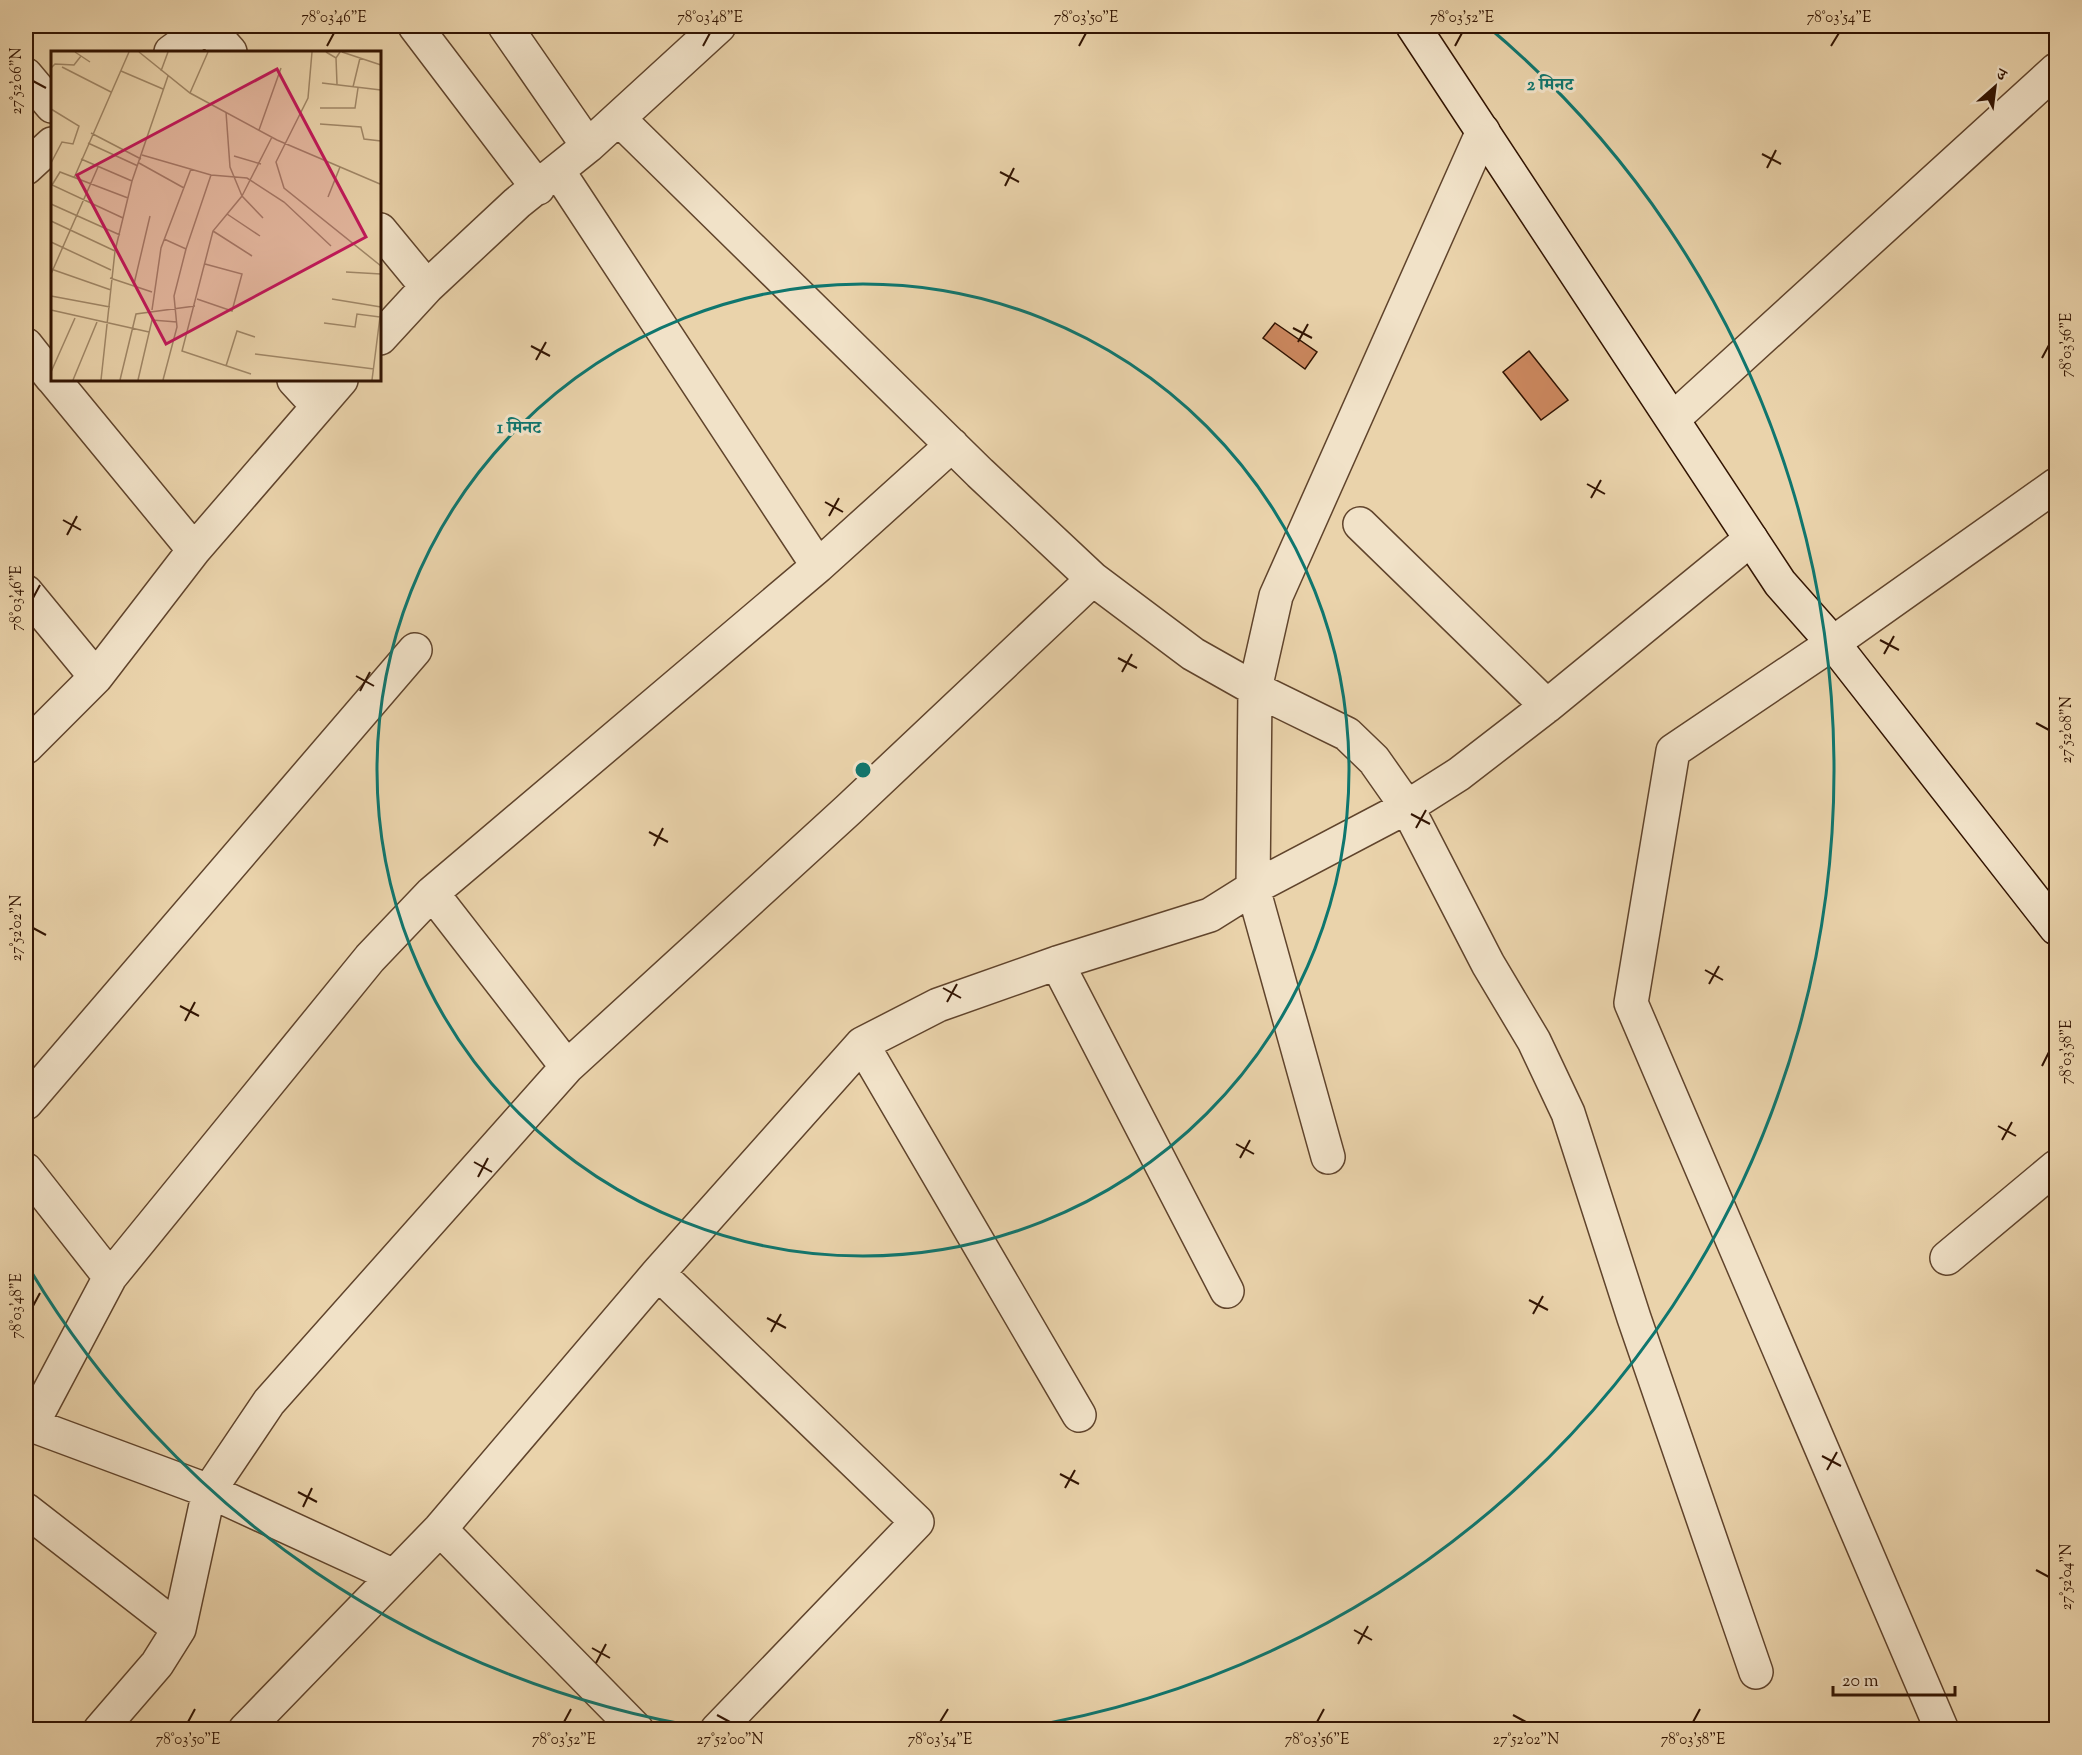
<svg xmlns="http://www.w3.org/2000/svg" width="2082" height="1755" font-family="'Sorts Mill Goudy','Noto Serif Devanagari',serif">
	<rect width="100%" height="100%" fill="#ead3ab"/>
	<filter id="stains"><feTurbulence type="fractalNoise" baseFrequency=".00333" numOctaves="4"/><feColorMatrix values="0 0 0 0 .2 0 0 0 0 .09 0 0 0 0 .02 0 0 0 .5 -.17"/></filter>
	<radialGradient id="worn" r=".72"><stop offset=".6" stop-color="#630" stop-opacity="0"/><stop offset="1" stop-color="#630" stop-opacity=".3"/></radialGradient>
	<path fill="#cb875e" stroke="#321402" stroke-width="1.5" d="M1275 323 1317 352 1305 369 1263 338Z
		M1529 351 1568 400 1541 420 1503 372Z"/>
	<g fill="none" stroke-linecap="round" stroke-linejoin="round">
		<g stroke="#60442c" stroke-width="36">
			<path id="street" d="M207 26 230 52
				M415 26 538 188
				M505 26 588 146
				M171 52 207 26
				M26 75 52 106
				M619 119 980 473 1093 579 1193 654 1255 689 1347 734 1374 760 1407 807 1488 964 1534 1041 1568 1113 1634 1318 1756 1672
				M26 168 52 144
				M558 171 818 566
				M380 230 427 287
				M380 338 427 287 517 203 588 146 719 26
				M26 345 52 378
				M54 380 194 550
				M294 380 317 405
				M1673 419 2056 70
				M1360 524 1547 706
				M26 592 96 677
				M26 747 96 677 194 550 341 380
				M432 893 567 1067 848 810 1093 579
				M1057 963 1227 1291
				M862 1044 1079 1415
				M26 1103 415 650
				M1328 1157 1253 888 1407 807 1459 774 1547 706 1751 539
				M26 1170 110 1277
				M1947 1258 2056 1167
				M658 1273 917 1522 717 1730
				M26 1423 209 1491 394 1576
				M31 1426 110 1277 370 958 432 893 818 566 952 445
				M26 1510 179 1629
				M440 1529 637 1730
				M100 1730 157 1664 179 1629 209 1491 269 1402 567 1067
				M245 1730 440 1529 658 1273 862 1044 938 1005 1057 963 1210 915 1253 888 1255 689 1276 596 1483 131
				M1942 1730 1631 1003 1673 751 1833 643 2056 485"/>
		</g>
		<g stroke="#321402" stroke-width="36">
			<path id="secondary" d="M1413 26 1780 583 1833 643 2056 928"/>
		</g>
		<use href="#street" stroke="#f1e2c8" stroke-width="33"/>
		<use href="#secondary" stroke="#f1e2c8" stroke-width="33"/>
	</g>
	<path fill="none" stroke="#321402" stroke-width="2" d="M327 46 334 33M703 46 710 33M1079 46 1086 33M1455 46 1462 33M1831 46 1839 33M33 81 46 88M1762 154 1781 164M1767 168 1776 150M1000 172 1019 182M1005 186 1014 168M1293 328 1312 338M1298 342 1308 324M531 346 550 356M2042 358 2049 345M536 360 546 342M1587 484 1605 494M1591 498 1601 480M825 502 843 512M829 516 839 498M63 520 81 530M67 535 77 516M33 598 40 585M1880 640 1899 650M1884 654 1894 636M1118 658 1137 668M1122 672 1132 654M356 676 374 686M360 691 370 672M2036 723 2049 730M1411 814 1430 824M1416 828 1426 810M649 832 668 842M654 846 663 828M33 928 46 935M1705 970 1723 980M1709 984 1719 966M943 988 961 998M947 1002 957 984M180 1006 199 1016M185 1021 195 1002M2042 1066 2049 1052M1998 1126 2016 1136M2002 1140 2012 1122M1236 1144 1254 1154M1240 1158 1250 1140M474 1162 492 1172M478 1177 488 1158M1529 1300 1548 1310M33 1306 40 1293M1533 1314 1543 1296M767 1318 786 1328M771 1332 781 1314M1822 1456 1841 1466M1827 1470 1837 1452M1060 1474 1079 1484M1065 1488 1075 1470M298 1492 317 1502M303 1507 312 1488M2036 1570 2049 1577M1354 1630 1372 1640M1358 1644 1368 1626M592 1648 610 1658M596 1663 606 1644M717 1715 730 1722M1513 1715 1526 1722M188 1722 195 1709M564 1722 571 1709M940 1722 948 1709M1317 1722 1324 1709M1693 1722 1700 1709"/>
	<g fill="none" stroke="#0f766e" stroke-width="3">
		<circle cx="863" cy="770" r="486"/>
		<path d="M711 1729A971 971 0 0 1 26 1263M1487 26A971 971 0 0 1 1015 1729"/>
	</g>
	<g transform="translate(51 51)">
		<rect width="330" height="330" fill="#ead3ab"/>
		<path fill="none" stroke="#a08767" stroke-width="1.5" d="M24 1 39 11M88 1 139 42 226 89 329 133M261 1 257 47 225 111 233 137 330 215M275 1 285 7 289 1M291 1 330 14M285 7 286 33M11 16 60 41M0 17 4 13 23 14 30 5M70 20 112 38M110 20 117 1M271 32 330 39M302 36 309 7M139 42 157 1M269 57H304L307 37M0 58 28 75 22 93 11 91 0 112M175 61 179 116 191 145 162 180 131 300 200 323M269 73 310 76 313 88 330 90M208 79 230 17M40 82 90 108M37 92 87 115M91 104 160 124 196 127 233 151 280 195M183 105 210 113M30 108 81 130M88 112 133 137M23 127 78 1M277 146 289 116M0 153 69 184M176 163 209 185M72 167 1 134 9 121 77 147M212 167 191 145 221 86M0 170 64 200M162 180 201 205M113 188 135 198 160 124M0 191 60 219M0 218 60 239M295 221 330 223M0 223 47 116M59 227 101 241M83 233 99 165M0 245 59 256M146 248 181 260 191 223 154 213M281 248 330 256M0 259 98 281M101 259 110 197 140 118M273 272 304 276 306 263 329 266M204 303 323 318M175 315 186 280 204 286M0 321 24 267M22 329 46 271M50 329 64 200 81 130 117 25M69 329 85 263 144 255M87 329 101 269 126 271M112 329 126 276 123 245 135 198M321 329 330 258"/>
		<path fill="#c2185b" fill-opacity="0.15" stroke="#c2185b" stroke-width="3" d="M226 18 315 186 115 293 26 124Z"/>
		<rect width="330" height="330" fill="none" stroke="#321402" stroke-width="3"/>
	</g>
	<circle cx="863" cy="770" r="9" fill="#0f766e" stroke="#f1e2c8" stroke-width="3"/>
	<g font-size="18" text-anchor="middle" font-weight="bold" fill="#0f766e" stroke="#f1e2c8" stroke-width="6" stroke-linejoin="round" paint-order="stroke">
		<text x="1550" y="90">2 मिनट</text>
		<text x="519" y="433">1 मिनट</text>
	</g>
	<rect width="2082" height="1755" fill="none" stroke="#ead3ab" stroke-width="66"/>
	<g transform="translate(1995 87) rotate(28)" stroke="#f1e2c8" stroke-width="4.5" paint-order="stroke">
	<path d="M0-4.5L10 22L0 15L-10 22Z" fill="#321402"/>
	<text y="-9" font-size="16" font-weight="bold" text-anchor="middle" fill="#321402">उ</text>
	</g>
	<path d="M1833 1686v9h122v-9" fill="none" stroke="#321402" stroke-width="3"/>
	<text x="1842" y="1686" font-size="18" fill="#321402" stroke="#f1e2c8" stroke-width="4.5" paint-order="stroke">20 m</text>
	<rect x="33" y="33" width="2016" height="1689" fill="none" stroke="#321402" stroke-width="2"/>
	<g font-size="15" text-anchor="middle" fill="#321402">
		<text x="334" y="22">78°03'46"E</text>
		<text x="710" y="22">78°03'48"E</text>
		<text x="1086" y="22">78°03'50"E</text>
		<text x="1462" y="22">78°03'52"E</text>
		<text x="1839" y="22">78°03'54"E</text>
		<text transform="translate(16 81) rotate(-90)" y="5">27°52'06"N</text>
		<text transform="translate(2066 345) rotate(-90)" y="5">78°03'56"E</text>
		<text transform="translate(16 598) rotate(-90)" y="5">78°03'46"E</text>
		<text transform="translate(2066 730) rotate(-90)" y="5">27°52'08"N</text>
		<text transform="translate(16 928) rotate(-90)" y="5">27°52'02"N</text>
		<text transform="translate(2066 1052) rotate(-90)" y="5">78°03'58"E</text>
		<text transform="translate(16 1306) rotate(-90)" y="5">78°03'48"E</text>
		<text transform="translate(2066 1577) rotate(-90)" y="5">27°52'04"N</text>
		<text x="188" y="1744">78°03'50"E</text>
		<text x="564" y="1744">78°03'52"E</text>
		<text x="730" y="1744">27°52'00"N</text>
		<text x="940" y="1744">78°03'54"E</text>
		<text x="1317" y="1744">78°03'56"E</text>
		<text x="1526" y="1744">27°52'02"N</text>
		<text x="1693" y="1744">78°03'58"E</text>
	</g>
	<rect width="100%" height="100%" filter="url(#stains)"/>
	<rect width="100%" height="100%" fill="url(#worn)"/>
</svg>
